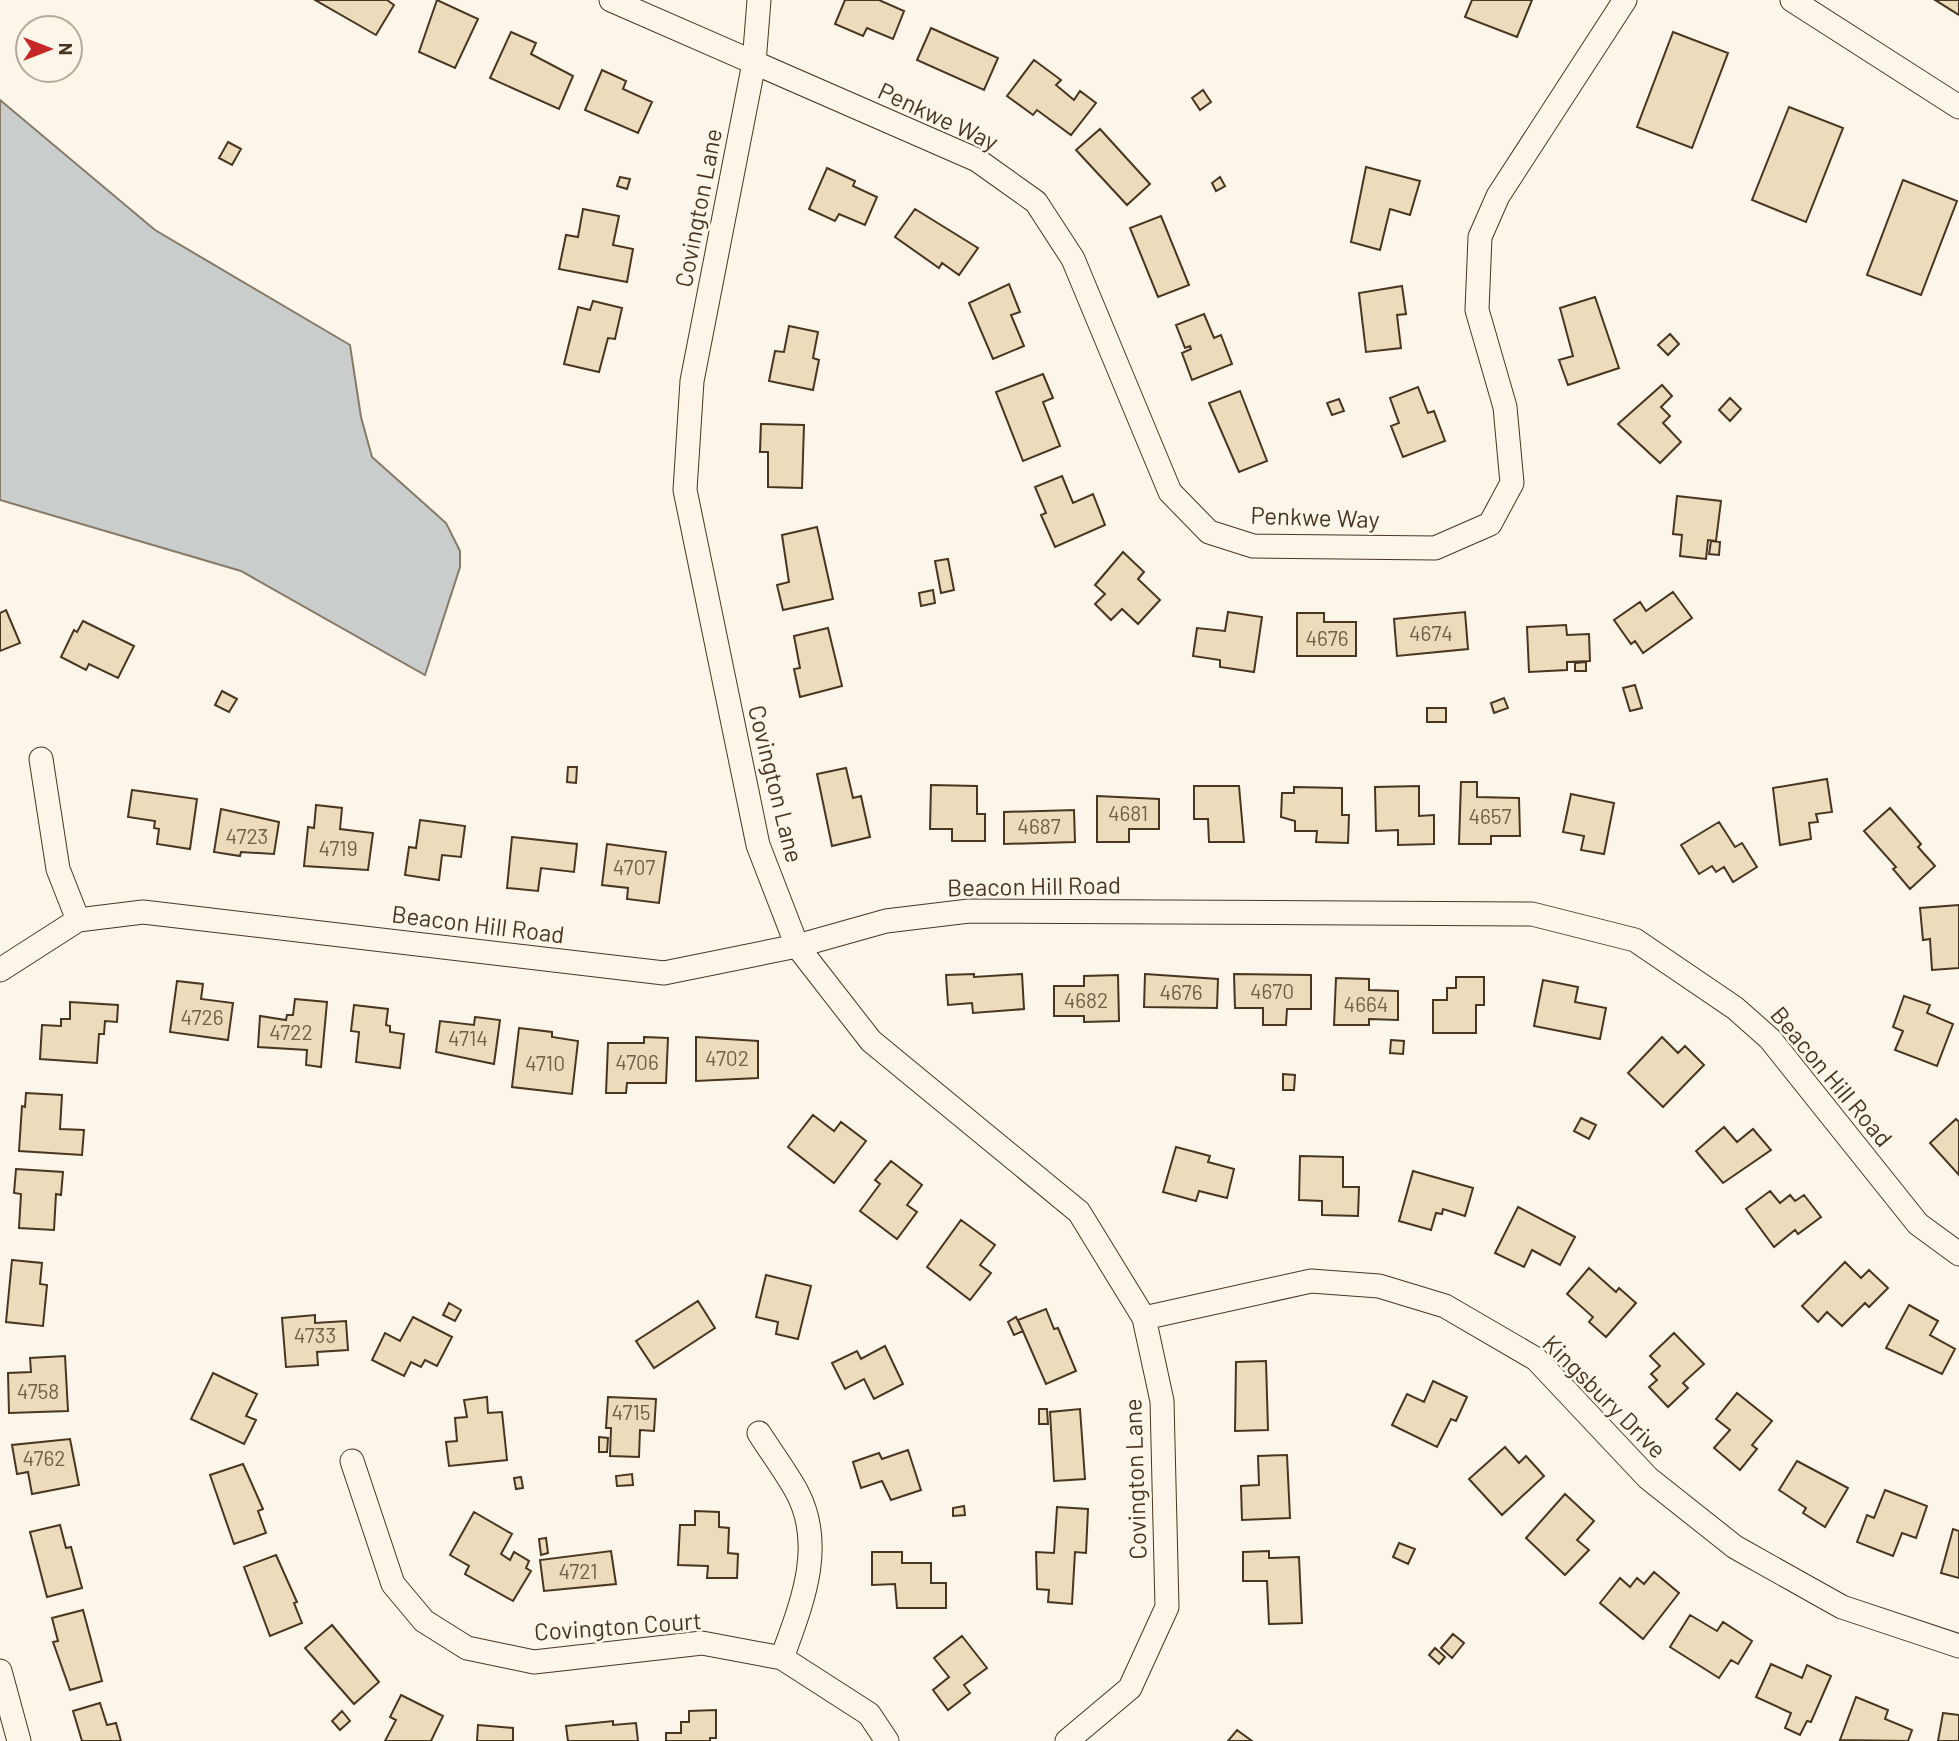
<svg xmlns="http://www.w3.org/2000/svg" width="1959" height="1741" font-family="Barlow,sans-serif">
	<rect width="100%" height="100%" fill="#fbf6e9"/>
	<path fill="#c9cecd" stroke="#887966" stroke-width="2" d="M0 100 155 230 350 345 361 417 372 457 446 523 460 551V567L425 675 241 571 0 500Z"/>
	<path fill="#ecdcbc" stroke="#4a3520" stroke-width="2" d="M315 0H387L394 5 376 35Z
		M437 0 478 19 455 68 419 52Z
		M845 0H879L904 11 893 39 867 28 863 36 835 24Z
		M1472 0H1532L1517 37 1465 17Z
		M1935 0H1959V15Z
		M931 28 998 58 984 90 917 60Z
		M511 32 536 43 531 54 573 76 559 109 490 78Z
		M1673 32 1728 53 1692 148 1637 127Z
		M1034 60 1061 80 1056 85 1074 100 1080 91 1096 103 1071 135 1037 110 1033 115 1007 96Z
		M602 70 626 81 623 89 652 102 638 133 585 110Z
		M1203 90 1211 102 1200 110 1192 98Z
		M1789 107 1843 128 1806 222 1752 200Z
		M1100 129 1150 184 1127 205 1076 150Z
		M228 142 241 149 232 165 219 158Z
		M1366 167 1420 181 1410 215 1390 209 1380 250 1351 242Z
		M827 168 855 181 853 186 877 197 865 225 839 214 835 221 809 209Z
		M620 177 630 179 627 189 617 186Z
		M1220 177 1225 186 1216 191 1212 183Z
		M1903 180 1957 201 1921 295 1867 275Z
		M583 209 619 216 613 245 633 249 627 282 559 269 566 235 578 237Z
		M915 209 978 248 959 275 942 263 939 268 895 237Z
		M1161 216 1189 285 1158 297 1130 228Z
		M1009 284 1020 312 1011 315 1024 346 993 359 969 303Z
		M1402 286 1406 314 1397 315 1401 348 1366 352 1359 293Z
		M1595 297 1619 368 1568 385 1559 360 1573 356 1560 308Z
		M593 301 622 308 615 339 608 338 599 372 564 364 578 307 590 310Z
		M1204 314 1214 338 1221 335 1232 364 1192 380 1182 353 1191 349 1190 346 1185 348 1176 325Z
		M789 326 818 332 813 358 819 360 813 390 769 381 775 351 784 352Z
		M1670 334 1679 344 1668 355 1658 345Z
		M1043 374 1053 398 1043 402 1060 446 1023 461 996 392Z
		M1662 385 1672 396 1661 407 1670 416 1663 423 1681 442 1660 463 1618 424Z
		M1418 387 1428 413 1434 411 1445 441 1403 457 1391 426 1399 423 1390 398Z
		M1240 391 1267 461 1239 472 1209 403Z
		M1730 398 1741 409 1730 421 1719 410Z
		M1339 399 1344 411 1332 415 1327 403Z
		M761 424 804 425 802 488 768 487V452H760Z
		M1062 476 1073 503 1093 494 1105 525 1055 547 1041 515 1046 513 1035 487Z
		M1677 496 1721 501 1716 541 1708 540 1706 559 1680 556 1682 535 1673 534Z
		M817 527 833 599 783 610 777 585 789 582 782 535Z
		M1711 541 1720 542 1719 555 1709 554Z
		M1123 552 1144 572 1138 579 1160 600 1138 624 1122 609 1111 620 1095 604 1105 594 1095 585Z
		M948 559 954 590 941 593 935 561Z
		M933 590 935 603 921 606 919 593Z
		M1673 592 1692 618 1643 653 1635 641 1631 644 1614 620 1640 602 1646 611Z
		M6 610 20 643 0 651V613Z
		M1228 612 1262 617 1254 672 1220 667V660L1193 656 1197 628 1225 631Z
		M1465 612 1468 649 1397 656 1394 619Z
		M1297 613H1324V622H1356V656H1297Z
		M83 621 134 646 118 678 89 664 86 670 61 657 74 630 77 632Z
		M1566 625 1567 635 1589 634 1590 661 1567 662V670L1529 672 1527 627Z
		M828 628 842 686 800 697 794 669 800 668 794 636Z
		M1586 662V671H1575V663Z
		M1635 685 1642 708 1630 711 1623 688Z
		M222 691 237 699 229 712 215 705Z
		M1504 698 1508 708 1494 713 1491 703Z
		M1427 708H1446V722H1427Z
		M568 767H577L576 783 567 782Z
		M846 768 853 798 861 796 870 837 832 846 817 774Z
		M1827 779 1832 812 1816 814 1818 822 1809 823 1811 839 1780 845 1773 788Z
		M1461 782H1477V797L1519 798 1520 836H1491V844H1459Z
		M931 785 977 786V814H985V841H952V829H930Z
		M1194 786H1239L1244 842H1209L1208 819H1194Z
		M1419 786V816L1434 815V844L1398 845V830L1376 831 1375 787Z
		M1294 787 1342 788V815H1349L1348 843 1316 842 1317 831H1295V821L1281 817 1282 793H1294Z
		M132 790 197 799 190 849 157 844 159 829 154 828 155 821 128 817Z
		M1571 794 1614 803 1604 854 1581 850 1584 836 1563 832Z
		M1097 796 1159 799V829H1129V842H1097Z
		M316 805 342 808 340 829 373 833 368 870 304 866 308 827 314 828Z
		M1890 808 1921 844 1918 847 1935 866 1910 889 1893 869 1896 867 1864 831Z
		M221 809 279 822 274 854 241 852 240 856 214 852Z
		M1074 810 1075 842 1004 844V812Z
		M420 820 465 826 461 857 442 855 439 880 405 875 409 847 416 848Z
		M1719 822 1735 847 1742 843 1757 867 1733 882 1724 867 1716 872 1712 866 1699 874 1681 845Z
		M512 837 577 844 574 872 541 868 538 891 507 888Z
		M607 844 666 852 659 903 627 899 628 888 602 885Z
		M1959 905V968L1932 970 1930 939 1923 940 1920 908Z
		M974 974V977L1022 974 1024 1009 973 1013 972 1003 948 1005 946 975Z
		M1145 974 1218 979 1217 1008 1144 1007Z
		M1234 974 1311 975V1009H1287L1286 1025H1263V1008H1235Z
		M1118 975 1119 1021 1084 1022V1016H1054V986H1084V976Z
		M1456 977H1484V1005H1476V1033H1433V1000H1447V988H1456Z
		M1336 978 1369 979V990L1398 991V1020L1369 1019V1025H1334Z
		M1543 980 1578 987 1575 1002 1606 1008 1600 1039 1534 1026Z
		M177 981 203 984 201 999 233 1003 228 1040 170 1032Z
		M1904 996 1930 1005 1927 1013 1953 1024 1937 1066 1895 1050 1903 1031 1893 1027Z
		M295 999 327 1002 321 1067 306 1065 307 1050 258 1047 260 1016 286 1020 287 1015H293Z
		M70 1002 118 1005 117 1022 105 1021 104 1034H99L97 1063 40 1059 42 1025 61 1026V1019H70Z
		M354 1005 388 1009 386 1025 390 1026V1032L404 1034 400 1068 356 1062 359 1032 351 1031Z
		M475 1017 500 1020 494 1064 436 1052 440 1021 474 1025Z
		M519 1028 552 1032V1037L578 1041 572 1094 512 1087Z
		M644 1037 668 1038 666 1083H627L626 1093H606L608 1043H644Z
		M696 1037 758 1041V1078L696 1081Z
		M1662 1037 1678 1053 1685 1046 1704 1065 1663 1107 1628 1073Z
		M1391 1040 1404 1041 1403 1054 1390 1053Z
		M1283 1074 1295 1075 1294 1090H1283Z
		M26 1093 62 1095 60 1129 84 1130 82 1155 19 1151 22 1106 25 1107Z
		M813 1115 834 1131 841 1122 866 1141 834 1183 788 1147Z
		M1581 1118 1596 1125 1589 1139 1574 1131Z
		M1956 1119 1959 1122V1175L1930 1143Z
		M1724 1127 1737 1142 1753 1129 1771 1150 1723 1183 1696 1151Z
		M1176 1147 1210 1156 1208 1162 1234 1169 1227 1198 1199 1191 1196 1201 1163 1192Z
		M1300 1156 1343 1157V1187H1359L1358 1216 1322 1215V1201L1299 1200Z
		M891 1161 922 1185 907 1205 917 1212 897 1239 860 1211 880 1184 875 1180Z
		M16 1169 63 1172 61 1195 56 1194 54 1230 19 1228 21 1194 14 1193Z
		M1413 1171 1473 1188 1465 1216 1443 1209 1442 1214 1436 1213 1431 1230 1399 1221Z
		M1770 1191 1780 1203 1790 1195 1795 1201 1804 1195 1821 1217 1798 1234 1795 1230 1774 1247 1746 1209Z
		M1518 1207 1575 1237 1560 1265 1532 1250 1524 1267 1495 1253Z
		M961 1220 995 1245 980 1265 991 1273 970 1300 927 1267Z
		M12 1260 42 1263 40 1284 47 1285 43 1326 6 1322Z
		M1845 1262 1861 1278 1869 1270 1888 1288 1869 1307 1865 1303 1842 1326 1827 1312 1818 1322 1802 1306Z
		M1589 1268 1616 1292 1619 1288 1636 1303 1606 1337 1589 1322 1593 1317 1567 1294Z
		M766 1275 811 1286 798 1339 776 1334 778 1322 756 1317Z
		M698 1301 715 1328 654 1368 636 1341Z
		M449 1303 461 1310 455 1321 443 1315Z
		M1909 1305 1938 1321 1930 1335 1955 1349 1942 1374 1886 1348Z
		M1046 1309 1054 1329 1058 1328 1076 1371 1046 1384 1018 1320Z
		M315 1315V1323L346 1321 348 1350 317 1352 318 1365 286 1367 282 1318Z
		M413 1317 452 1337 437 1366 425 1360 421 1367 411 1362 404 1376 372 1360 385 1333 400 1341Z
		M1016 1317 1023 1331 1014 1335 1008 1322Z
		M1674 1333 1704 1364 1683 1383 1688 1388 1668 1407 1649 1387 1657 1380 1651 1374 1660 1366 1650 1356Z
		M885 1346 903 1384 874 1399 864 1379 845 1389 832 1363 857 1351 861 1359Z
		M65 1356 68 1411 9 1413 8 1373 31 1372 30 1358Z
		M1266 1361 1268 1430 1235 1431 1236 1362Z
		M213 1373 257 1394 246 1416 256 1420 244 1444 191 1419Z
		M1433 1381 1467 1397 1456 1421 1451 1419 1437 1447 1392 1425 1407 1394 1424 1402Z
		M1737 1393 1772 1421 1752 1445 1757 1449 1740 1470 1714 1448 1730 1430 1716 1419Z
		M487 1397 488 1413 502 1412 507 1460 449 1466 446 1442 457 1441 455 1418 467 1417 464 1400Z
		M608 1397 656 1399 654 1431 640 1430 639 1457 610 1456 611 1428H606Z
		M1039 1409H1047L1048 1424H1039Z
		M1080 1409 1085 1479 1054 1481 1050 1412Z
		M599 1437 608 1438 607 1452H599Z
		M70 1439 79 1485 32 1494 28 1472 17 1474 12 1445Z
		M1505 1447 1519 1463 1526 1456 1544 1476 1502 1515 1469 1479Z
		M908 1450 921 1490 891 1500 882 1481 861 1488 853 1462 879 1453 882 1459Z
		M1287 1455 1290 1518 1242 1520 1241 1486 1259 1485 1258 1456Z
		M1797 1461 1848 1488 1825 1527 1803 1513 1806 1508 1779 1490Z
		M243 1464 263 1509 258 1511 266 1533 234 1544 210 1475Z
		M632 1474 633 1485 617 1486 616 1476Z
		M521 1477 523 1488 516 1489 514 1478Z
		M1885 1490 1927 1506 1916 1538 1902 1533 1893 1556 1857 1542 1867 1515 1874 1518Z
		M1565 1494 1594 1521 1577 1540 1589 1550 1565 1575 1526 1538Z
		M964 1506 965 1515 953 1516V1508Z
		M1057 1507 1088 1509 1086 1553 1075 1552 1072 1604 1048 1602 1049 1590 1037 1589 1036 1552 1054 1553Z
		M695 1511 719 1512V1527L729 1528 728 1553 738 1554 737 1578H707L708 1566 678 1565 680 1525H695Z
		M474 1512 512 1534 501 1554 510 1560 514 1552 529 1561 526 1568 531 1571 513 1601 465 1574 469 1566 450 1555Z
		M60 1525 66 1548 71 1547 82 1588 47 1597 30 1532Z
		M1953 1529 1959 1531V1578L1941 1573Z
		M546 1538 548 1553 541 1555 539 1539Z
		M1399 1543 1415 1549 1408 1564 1393 1557Z
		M611 1551 616 1584 544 1591 540 1560Z
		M1269 1551V1558L1299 1557 1302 1623 1269 1624 1267 1581H1243V1552Z
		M872 1552H902V1563H931V1583H946V1608H897L895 1584 872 1585Z
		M276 1555 297 1602 294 1603 302 1623 270 1636 244 1567Z
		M1654 1572 1679 1593 1643 1639 1600 1603 1620 1578 1630 1587 1637 1578 1644 1584Z
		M83 1610 102 1681 70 1690 53 1642 58 1641 52 1618Z
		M1690 1615 1717 1631 1723 1622 1752 1641 1738 1664 1731 1660 1719 1678 1670 1647Z
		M332 1625 379 1682 354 1704 305 1648Z
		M1453 1634 1464 1643 1452 1658 1441 1648Z
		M962 1636 987 1668 964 1685 970 1693 948 1710 933 1690 949 1677 934 1658Z
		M1435 1648 1445 1657 1439 1664 1429 1655Z
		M1771 1664 1802 1678 1807 1665 1831 1676 1811 1722 1807 1721 1800 1735 1785 1728 1791 1713 1756 1697Z
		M401 1695 443 1716 431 1741H385L396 1720 390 1717Z
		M1856 1697 1888 1710 1885 1719 1912 1730 1908 1741 1840 1740Z
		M100 1703 107 1725 116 1723 121 1741H82L73 1711Z
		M716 1710V1738H710V1741H666V1733H681V1722H689V1711Z
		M342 1711 350 1721 340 1730 332 1721Z
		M1943 1713 1959 1715V1741H1938Z
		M613 1721V1725L636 1723 638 1741H568L566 1726Z
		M478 1725 513 1728V1741H477Z
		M1237 1730 1252 1741H1228Z"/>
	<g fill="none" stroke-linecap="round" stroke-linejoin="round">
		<g stroke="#4a3520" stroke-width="25">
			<path id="minor" d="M611 0 977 160 1036 202 1073 259 1170 492 1209 532 1253 546 1435 548 1490 524 1512 483 1505 407 1477 310 1480 237 1498 196 1625 0
				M759 0 754 63 692 381 685 490 758 845 797 946 871 1041 1079 1212 1144 1318 1162 1401 1167 1607 1130 1688 1067 1741
				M1792 0 1959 107
				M41 759 58 869 78 920
				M0 970 78 920 143 912 664 973 797 946 886 921 969 911 1532 914 1635 940 1735 1008 1770 1039 1918 1224 1959 1254
				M1144 1318 1311 1281 1379 1286 1445 1306 1536 1359 1648 1478 1735 1547 1842 1607 1959 1646
				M759 1433C771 1452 786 1472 797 1492 826 1547 801 1605 782 1658
				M352 1461 393 1584 424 1621 467 1648 534 1662 702 1643 782 1658 869 1714 887 1741
				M0 1671 19 1741"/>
		</g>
		<use href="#minor" stroke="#fbf6e9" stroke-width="23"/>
	</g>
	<g text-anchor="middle" stroke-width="5" stroke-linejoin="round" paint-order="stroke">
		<g font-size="21" fill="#725f47">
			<text x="1431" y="641">4674</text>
			<text x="1327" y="646">4676</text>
			<text x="1128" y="821">4681</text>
			<text x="1490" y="824">4657</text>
			<text x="1039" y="834">4687</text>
			<text x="247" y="844">4723</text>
			<text x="338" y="856">4719</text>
			<text x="634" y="875">4707</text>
			<text x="1272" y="999">4670</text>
			<text x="1181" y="1000">4676</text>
			<text x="1086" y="1008">4682</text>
			<text x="1366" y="1012">4664</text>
			<text x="202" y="1025">4726</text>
			<text x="291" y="1040">4722</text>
			<text x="468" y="1046">4714</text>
			<text x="727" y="1066">4702</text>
			<text x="637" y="1070">4706</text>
			<text x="545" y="1071">4710</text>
			<text x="315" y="1343">4733</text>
			<text x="38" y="1399">4758</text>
			<text x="631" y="1420">4715</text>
			<text x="44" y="1466">4762</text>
			<text x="578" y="1579">4721</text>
		</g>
		<g font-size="24" fill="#4a3520" stroke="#fbf6e9">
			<text transform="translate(938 117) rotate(25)" y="8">Penkwe Way</text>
			<text transform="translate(699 208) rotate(-79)" y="8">Covington Lane</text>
			<text transform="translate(1315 518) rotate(2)" y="8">Penkwe Way</text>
			<text transform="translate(775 784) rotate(76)" y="8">Covington Lane</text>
			<text transform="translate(1034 887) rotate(-1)" y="8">Beacon Hill Road</text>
			<text transform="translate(478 925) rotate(7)" y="8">Beacon Hill Road</text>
			<text transform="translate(1831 1077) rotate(50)" y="8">Beacon Hill Road</text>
			<text transform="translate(1604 1397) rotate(45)" y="8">Kingsbury Drive</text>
			<text transform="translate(1136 1479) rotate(-92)" y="8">Covington Lane</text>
			<text transform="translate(618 1627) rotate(-4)" y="8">Covington Court</text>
		</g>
	</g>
	<g transform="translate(49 49) rotate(90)"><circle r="33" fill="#fbf6e9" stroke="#b4a999" stroke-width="2"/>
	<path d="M0-5L12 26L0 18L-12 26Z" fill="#c62828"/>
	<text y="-10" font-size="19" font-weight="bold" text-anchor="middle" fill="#4a3520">N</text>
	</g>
</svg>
